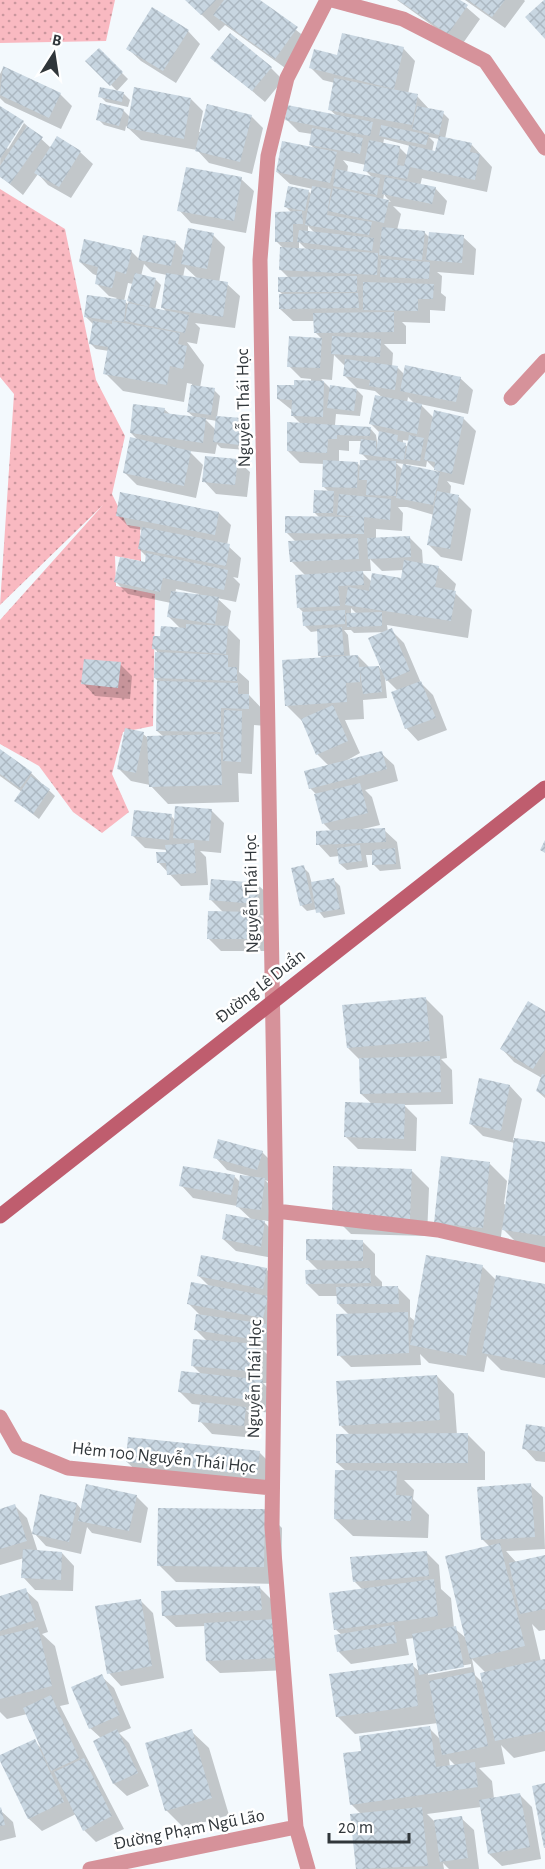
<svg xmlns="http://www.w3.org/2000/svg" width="545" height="1869" font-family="'Alegreya Sans',sans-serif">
	<defs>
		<pattern id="grass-dots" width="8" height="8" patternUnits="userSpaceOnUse" patternTransform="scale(1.5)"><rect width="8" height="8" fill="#f9b9c1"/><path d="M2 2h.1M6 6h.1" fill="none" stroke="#ca979e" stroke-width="1.8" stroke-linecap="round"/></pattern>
		<pattern id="building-cross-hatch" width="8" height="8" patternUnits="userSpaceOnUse" patternTransform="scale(1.5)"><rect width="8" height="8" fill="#c8d6e1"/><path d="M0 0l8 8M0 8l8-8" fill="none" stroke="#acb8c2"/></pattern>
	</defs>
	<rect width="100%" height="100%" fill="#f3f9fd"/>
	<path fill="url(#grass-dots)" d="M0 0H115L106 41 0 43Z
		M0 189 65 229 96 380 125 436 112 494 127 525 140 527 141 561 115 556 116 586 155 594 153 726 123 732 112 774 129 812 102 833 73 812 39 766 0 744V620L103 505 0 605 14 394 0 377Z"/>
	<path fill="#0003" fill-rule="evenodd" d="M186 0H258L310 41 288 70 225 25 219 31Z
		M397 0H458L480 19 461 46Z
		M465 0H524L525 1 505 28Z
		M188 31 200 44 176 83 141 61 128 49Z
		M403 48 415 61 408 94 417 96 430 110 443 113 449 119 445 139 471 144 492 167 487 192 422 178 420 186 435 188 447 201 444 215 393 206 401 214 397 230 425 233 430 238 463 237 476 249 474 275 437 272 442 276 441 293 446 297 445 311 430 310V323L402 322 406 326V344H384L393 353 392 367 398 368 404 374 460 378 473 390 468 414 420 404 434 418H463L476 431 464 485 447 481 451 486 450 495 459 497 471 509 462 561 441 557 428 544 434 515 407 507H398L403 513 402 531 376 529V539L410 538 422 550 423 564 438 567 456 584 454 592 472 610 468 638 387 625 388 632 391 630 404 643 421 683 433 695 447 730 418 741 406 728 398 691 385 678 387 698 363 700 364 719 345 720 360 753 342 763 381 753 394 765 398 781 365 790 372 797 380 825 363 829 384 830 397 842 401 869 380 871 373 864V855H366L368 867 347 870 340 864 339 856 330 857 318 844 332 832 324 824 316 794 310 788 329 766 317 754 304 723 287 706 323 659 320 656 318 631 311 632 305 626 304 613 299 608 306 576 291 561 296 542 286 532 320 518 314 512 329 492 323 486 324 464 300 463 288 451 301 424 293 416V411L278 399 296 387 311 382V379L301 378 289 366 290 337 322 339 315 332V321H293L280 309 284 296 280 292 289 278 280 269 284 249 276 241 292 213 286 207 308 191 312 195 313 189 290 184 277 172 315 149 310 144 312 134 299 132 286 119 337 116 329 109 335 83 323 80 311 68 338 57ZM429 137 439 139 437 153 432 152 434 142ZM384 139 410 146 408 156 399 147 383 144ZM343 160 366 165 365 170 373 178 347 173 348 166ZM384 194 386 197 391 202 383 200ZM308 226 315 233 308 232ZM299 242 307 250H299ZM334 355 345 366V376L357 388 375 391 383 398 371 424 380 433 378 448 376 435 370 428 335 425 336 414 360 416 363 396 357 390 331 389 321 379 332 380ZM408 397 415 404 407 403ZM403 440 410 441 409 447 403 444ZM349 441H362L361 453 370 462 361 467 357 463 339 462V450L349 451ZM427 461 440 474 406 467V464L426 467ZM396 463 404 464 403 470ZM370 559 382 571 404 570 402 579 372 582 361 571H371ZM351 608 357 614 351 615ZM344 630H351L354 633 387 632 384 673 379 667 370 668 358 656 350 657 348 635Z
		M99 50 128 79 117 91 88 61Z
		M212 57 271 68 283 80 265 102Z
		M3 68 60 94 72 106 61 129 5 103 0 98V74Z
		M101 89 124 94 130 100 128 107 106 102 100 96Z
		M191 99 203 111 199 132 251 116 263 128 252 174 209 163 197 150 141 140 126 126 125 131 104 125 98 119 123 110 130 117Z
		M1 108 24 123H21L6 147 8 149 24 123 51 148 80 152 93 164 71 198 48 185 38 174 23 195 0 176Z
		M241 179 254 191 246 233 191 223 179 210Z
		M213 235 225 247 219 283 227 284 240 296 235 328 195 323 200 328 197 344 187 342 204 365 200 388 214 390 220 396 217 417 242 420 248 426 246 450 221 448 217 444 215 454 189 451 203 465 196 498 137 485 124 472 139 441 131 433 164 409 171 415 195 418 188 412 192 384 187 383 184 402 123 391 105 373 109 351 96 349 90 343 93 324 86 317 117 298 109 296 96 283 98 276 93 274 80 262 131 251 139 259 175 242 185 252ZM144 264 152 272 167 275 162 307 167 312 155 310 161 285 155 279 141 276ZM185 267 198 279 183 277ZM128 283 133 284 128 304 124 301ZM205 419 217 421 216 430Z
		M237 460 250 472 247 497 216 494 204 481Z
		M219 513 231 525 227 545 241 558 238 578 233 577 240 584 236 602 217 598 231 611 228 628 240 640 239 672 249 681V695L266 713V726L254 725 252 774 238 773 239 802 168 804 150 785 131 781 119 769 143 734 148 738 164 737 157 731 158 681 155 678 157 651 153 648 162 637 181 629 169 617 171 603 128 594 116 582 146 564 147 557 139 549 143 530 130 528 117 515ZM176 589 199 594V596L175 593Z
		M120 664 132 676 130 699 95 696 83 683Z
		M0 751 31 773 55 796 39 819 16 801 22 792 0 776Z
		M211 810 224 823 221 853 200 851 206 857 208 885 181 886 159 863 167 850 145 848 133 836 171 816 175 820Z
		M303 867 309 873 312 884 334 880 340 886 345 914 324 918 317 909 307 911 301 905Z
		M258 885 271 897 269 916 260 915 271 926V951H221L208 938 224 913 211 900Z
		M426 999 443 1016 447 1058 441 1059 452 1070 453 1104 404 1105 417 1118 416 1151 358 1149 345 1136 372 1104 361 1094 360 1060 348 1048Z
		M545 1013V1098L537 1091 542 1078 514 1062 502 1049Z
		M510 1086 522 1099 513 1140 545 1144V1250L521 1247 502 1228 500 1245 436 1222 489 1163 507 1181 504 1204 507 1205 515 1143 483 1136 471 1124Z
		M262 1152 275 1165 270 1182 265 1180 277 1192 273 1222 262 1220 277 1235 273 1258 236 1251 223 1239 252 1220 237 1206 193 1198 181 1185 234 1176 241 1183 249 1176 227 1170 215 1157Z
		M411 1170 429 1188 427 1236 351 1234 333 1216Z
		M362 1241 375 1254V1275L382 1282V1288H398L410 1300V1317L416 1322 482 1266 497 1281 545 1285V1378L501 1370 487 1356 484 1372 429 1363 420 1354 421 1365 351 1367 339 1355 349 1315 338 1304V1296H319L307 1284 319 1271 308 1260Z
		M266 1269 279 1282 276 1352 263 1350 271 1358 270 1383H263L274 1394 272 1413 246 1410 257 1421 256 1438 212 1434 200 1421 201 1405 192 1404 180 1392 202 1375 193 1366 208 1342 196 1330 201 1316 189 1304 210 1287 198 1275Z
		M437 1376 454 1394 457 1435H468L485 1452V1480H404L414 1490 413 1499 429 1515 428 1538 353 1536 335 1519 346 1471 337 1463 350 1435 341 1426Z
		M545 1428V1462L536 1461 524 1448Z
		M259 1452 277 1470 274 1492 145 1479 127 1462Z
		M530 1485 543 1497 545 1549 506 1551 517 1563 545 1557V1630L539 1631 532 1624 541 1662 545 1661V1751L514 1758 501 1745 505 1764 479 1768 492 1781 494 1799 520 1795 532 1807 541 1859 502 1866 489 1854 481 1807 427 1814 435 1822 461 1818 474 1830 479 1869H449L443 1863 444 1869H357L352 1815 361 1814 351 1804 362 1752 429 1728 441 1740 438 1723 355 1734 337 1716 412 1665 421 1673 414 1638 406 1639 409 1655 351 1664 339 1652 342 1635 335 1629 363 1590 354 1581 426 1552 439 1565 441 1589 451 1598 454 1628 466 1638 490 1547 482 1539ZM472 1659 486 1673 485 1685 475 1675ZM471 1664V1667L428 1675V1672ZM449 1759 456 1766 450 1767Z
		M136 1496 148 1508 141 1543 92 1533 87 1527 81 1554 46 1546 34 1533 77 1504 82 1510Z
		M15 1506 27 1518 38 1552 62 1553 74 1566 73 1591 35 1590 23 1577 24 1558 0 1565V1511Z
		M264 1510 282 1528 281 1584 176 1582 159 1565Z
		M260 1588 272 1600 289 1670 220 1673 207 1661 206 1626 176 1627 163 1615Z
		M25 1590 38 1602 48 1632 42 1634 55 1646 69 1704 60 1706 124 1829 96 1842 84 1830 76 1814 42 1831 29 1819 0 1757 34 1741 43 1750 27 1714 7 1719 0 1712V1597Z
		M140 1600 153 1613 164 1678 121 1686 109 1673Z
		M101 1676 114 1688 131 1728 119 1733 129 1743 149 1786 127 1796 114 1784 95 1741 101 1738 90 1728Z
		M191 1731 209 1748 229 1815 184 1828 166 1810Z
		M0 1810 13 1822 16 1837 0 1841Z"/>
	<path fill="url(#building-cross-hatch)" d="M185 0H216L201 15Z
		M224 0H260L298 27 275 59 213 15Z
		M398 0H460L468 5 448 34Z
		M468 0H505L492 17Z
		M544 0H545V39L525 17Z
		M152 7 189 30 163 71 126 49Z
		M230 33 272 67 252 91 210 58Z
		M342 33 404 47 394 89 309 68 314 49 337 55Z
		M99 48 123 72 110 86 85 61Z
		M3 66 61 93 49 118 0 95Z
		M334 78 418 94 412 125 328 110Z
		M100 87 124 92 122 102 98 97Z
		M134 87 191 98 184 139 127 128Z
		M100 103 124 109 119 126 96 120Z
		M207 104 252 115 240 162 195 151Z
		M287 105 373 122 370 136 285 120Z
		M0 106 24 121 0 159Z
		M417 106 444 111 439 135 412 129Z
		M381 125 429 135 426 145 379 136Z
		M27 126 43 137 10 184 0 177V166Z
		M312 128 363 138 360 154 309 145Z
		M57 136 81 151 59 187 34 173Z
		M439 136 472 143 470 152 480 154 475 180 410 167 407 179 363 171 369 140 400 146 397 165 404 166 409 145 435 151Z
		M282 141 337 152 330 183 276 172Z
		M186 167 242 177 234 221 177 211Z
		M336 169 380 178 377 195 333 186Z
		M385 177 436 187 432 204 382 194Z
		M288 186 309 190 305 211 284 207Z
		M312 186 331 189 327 215 372 222 369 235 305 225Z
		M333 188 389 200 384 223 328 211Z
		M302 211 303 224H293V242H275V212Z
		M382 227 425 231 422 260 379 255Z
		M188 228 214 233 207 269 181 264Z
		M299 230 374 238 372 251 297 242Z
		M429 232 464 235 462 263 426 260Z
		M143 235 176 241 171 266 138 260Z
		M84 239 132 250 126 274 116 271 112 288 95 284 98 267 79 262Z
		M280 247 378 253 377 275 279 270Z
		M381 259 430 262 429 279 380 277Z
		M135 273 156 278 149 307 127 301Z
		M166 273 228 282 223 317 161 308Z
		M357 276V292H278V277Z
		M363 282 434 284 433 299H418V311L363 310Z
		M358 293 359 308 279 309V294Z
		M87 295 126 300 124 322 84 317Z
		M128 303 189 315 185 333 125 321Z
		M394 312V332L314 333 313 313Z
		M93 321 112 324V321L180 333 178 344 187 346 183 369 170 366 167 385 103 374 108 347 89 344Z
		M289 336 322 338 320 368 287 367Z
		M332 336 381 339 380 357 331 354Z
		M345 359 398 366 395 390 369 386 370 380 343 376Z
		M405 365 461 377 456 402 400 391Z
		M294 380 324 381 323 417 291 416 292 400 277 399V385H294Z
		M191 385 215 388 211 415 187 412Z
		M330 385 357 389 354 411 327 408Z
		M375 395 422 404 417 434 369 424Z
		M133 404 165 408 164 413 206 418 203 443 130 433Z
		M434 410 464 417 452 474 434 470 435 462 424 460Z
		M216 416 242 418 240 445 213 442Z
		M287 422 371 427 370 436 337 435V439H328L327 453 287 451Z
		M379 431 398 435 397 441 406 443 404 460 359 454 361 439 376 441V452Z
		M409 435 424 438 420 461 405 459Z
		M130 437 191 451 184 486 123 473Z
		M205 456 238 459 235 485 202 482Z
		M323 460 358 462 357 488 322 487Z
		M360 460 396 461V496L366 495 367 480H359Z
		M403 464 440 472 433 505 396 498Z
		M314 490 334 491 333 513H313Z
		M437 491 459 495 450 549 427 545Z
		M120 492 219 512 215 535 116 516Z
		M339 494 391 499 390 520 364 517V534L285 533V516L356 517 337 515Z
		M142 527 230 544 226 566 138 549Z
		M410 536 411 557 368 559 367 538Z
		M358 538 359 559 290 562 288 541Z
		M146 553 228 570 224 590 163 578 160 592 114 582 120 557 145 562Z
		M404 560 439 566 435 587 456 591 451 621 345 605 348 587 369 591 372 573 401 578Z
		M363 571 364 585 338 586 340 606 297 608 295 575Z
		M171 591 219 597 215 624 167 617Z
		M345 610V624L303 626 302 612Z
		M382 612V626L347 627 346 613Z
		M186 624 228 626 226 654 152 649 153 636H160L161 626 186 628Z
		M342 627 344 655 318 656 317 629Z
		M392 628 410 671 386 681 368 638Z
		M155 652 228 655V667H237V681L154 678Z
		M358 655 359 667 379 666 382 692 363 694 360 671V682L346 683 347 702 285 706 282 660Z
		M84 659 121 662 118 688 81 684Z
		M157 681 238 683V694H249V709L221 708V732L156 731Z
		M421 681 436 718 405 729 391 692Z
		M333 705 348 741 316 755 301 719Z
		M224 710 242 711 241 762 223 761Z
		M125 728 144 732 136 773 117 769Z
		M220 734 222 785 149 787 147 736Z
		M0 749 32 772 20 788 0 774Z
		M382 751 387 769 309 789 304 771Z
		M31 776 50 789 33 814 14 801Z
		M360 783 368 813 322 824 314 794Z
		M175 806 212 809 209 841 173 838Z
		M134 810 172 814 169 840 131 836Z
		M385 828 386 842 316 845V831Z
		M545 840V853L540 850Z
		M194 843 196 873 167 875 166 863H157L156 852H166L165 845Z
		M360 845 362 861 339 864 337 848Z
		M395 848 396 864 372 865V850Z
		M304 865 312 903 300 906 291 868Z
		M334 878 340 909 316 913 311 882Z
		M211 879 259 883 257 904 209 900Z
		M208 911 259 912V939H207Z
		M426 997 430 1041 347 1048 342 1005Z
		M528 1001 545 1011V1050L533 1069 500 1049Z
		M440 1056 441 1092 360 1094 359 1058Z
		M542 1074 545 1075V1095L536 1091Z
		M479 1078 510 1085 501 1131 469 1124Z
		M345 1102 405 1104 404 1139 344 1137Z
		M514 1138 545 1142V1236L502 1230Z
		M218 1139 263 1151 257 1170 213 1158Z
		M441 1156 490 1162 483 1228 434 1223Z
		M183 1166 235 1175 231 1195 179 1186Z
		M333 1166 412 1169 410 1219 332 1217Z
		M240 1175 265 1178 261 1210 236 1207Z
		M226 1214 265 1221 261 1247 222 1239Z
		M306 1239 363 1240V1261L306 1260Z
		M201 1255 267 1268 263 1289 197 1276Z
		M426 1255 483 1265 466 1356 410 1345Z
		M370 1268 371 1283 306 1284 305 1270Z
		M496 1275 545 1284V1365L482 1353Z
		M191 1282 268 1296 263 1318 187 1304Z
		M398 1286 399 1304H337L336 1287Z
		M408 1312 409 1353 337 1356 336 1314Z
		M196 1314 266 1324 264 1341 194 1330Z
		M193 1339 259 1344 258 1372 191 1366Z
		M181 1371 263 1380 260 1401 178 1392Z
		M437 1375 440 1420 339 1426 336 1381Z
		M200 1402 246 1407 244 1426 198 1422Z
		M526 1424 545 1427V1452L522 1449Z
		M468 1433V1463H336V1434Z
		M128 1437 260 1451 257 1475 126 1462Z
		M335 1470 397 1471 396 1495 412 1496 411 1521 334 1519Z
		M531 1483 535 1537 481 1540 477 1487Z
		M86 1484 137 1495 129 1531 78 1521Z
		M40 1494 77 1503 69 1542 32 1534Z
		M15 1504 27 1541 0 1549V1509Z
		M158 1508 265 1509 264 1567 157 1566Z
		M500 1543 525 1646 470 1659 445 1556Z
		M23 1549 62 1552 61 1580 21 1578Z
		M427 1551 429 1576 353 1582 350 1557Z
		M545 1555V1609L520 1614 509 1563Z
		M434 1579 438 1616 334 1630 329 1593Z
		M260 1586 262 1610 162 1616 161 1591Z
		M26 1588 36 1620 0 1631V1596Z
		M141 1599 152 1666 107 1674 95 1606Z
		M275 1619 277 1658 206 1661 204 1623Z
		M394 1625 397 1643 337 1652 334 1635Z
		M456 1626 464 1667 419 1675 412 1634Z
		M38 1627 52 1686 0 1699V1636Z
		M545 1659V1731L495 1741 480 1673Z
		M413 1663 418 1706 336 1717 329 1674Z
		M474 1672 488 1746 442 1755 429 1681Z
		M102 1674 120 1715 89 1729 71 1687Z
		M51 1695 79 1758 51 1771 23 1708Z
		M430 1726 436 1767 475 1762 478 1787 350 1805 343 1753 361 1751 359 1736Z
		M117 1729 138 1773 113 1784 93 1741Z
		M192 1729 212 1798 165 1811 145 1743Z
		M35 1739 64 1802 28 1819 0 1761V1755Z
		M84 1758 112 1816 83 1831 54 1772Z
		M545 1783V1848H544L532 1786Z
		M520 1793 530 1847 488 1854 479 1800Z
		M1 1807 5 1825 0 1826V1808Z
		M422 1807 428 1866 356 1869 350 1814Z
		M462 1816 468 1858 440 1862 434 1820Z"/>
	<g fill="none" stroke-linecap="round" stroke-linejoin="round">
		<path stroke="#d6929a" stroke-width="15" d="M332 0 403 19 485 61 545 148
			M511 398 545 361
			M276 1211 438 1230 545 1255
			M0 1417 17 1447 68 1468 272 1488
			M90 1869 296 1827
			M308 1869 296 1827 272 1527 276 1211 260 260 268 156 287 78 327 0"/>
		<path stroke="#bf5d6e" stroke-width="15" d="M0 1216 545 788"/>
	</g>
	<g text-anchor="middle" stroke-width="5" stroke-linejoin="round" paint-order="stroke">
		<g font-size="18" fill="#30363a" stroke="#fff">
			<text transform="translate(243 408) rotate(-91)" y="6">Nguyễn Thái Học</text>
			<text transform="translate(251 894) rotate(-91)" y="6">Nguyễn Thái Học</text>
			<text transform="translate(260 986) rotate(-38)" y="6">Đường Lê Duẩn</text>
			<text transform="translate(254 1379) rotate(-89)" y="6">Nguyễn Thái Học</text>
			<text transform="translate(164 1457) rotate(6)" y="6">Hẻm 100 Nguyễn Thái Học</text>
			<text transform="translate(189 1829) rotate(-11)" y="6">Đường Phạm Ngũ Lão</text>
		</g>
	</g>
	<g transform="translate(54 54) rotate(12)" stroke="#ffffff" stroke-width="4.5" paint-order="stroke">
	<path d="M0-4.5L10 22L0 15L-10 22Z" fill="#30363a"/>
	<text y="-9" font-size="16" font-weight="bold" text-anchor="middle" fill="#30363a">B</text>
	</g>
	<path d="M329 1833v9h80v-9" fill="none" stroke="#30363a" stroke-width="3"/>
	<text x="338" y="1833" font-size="18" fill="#30363a" stroke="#ffffff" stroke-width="4.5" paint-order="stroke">20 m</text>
</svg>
